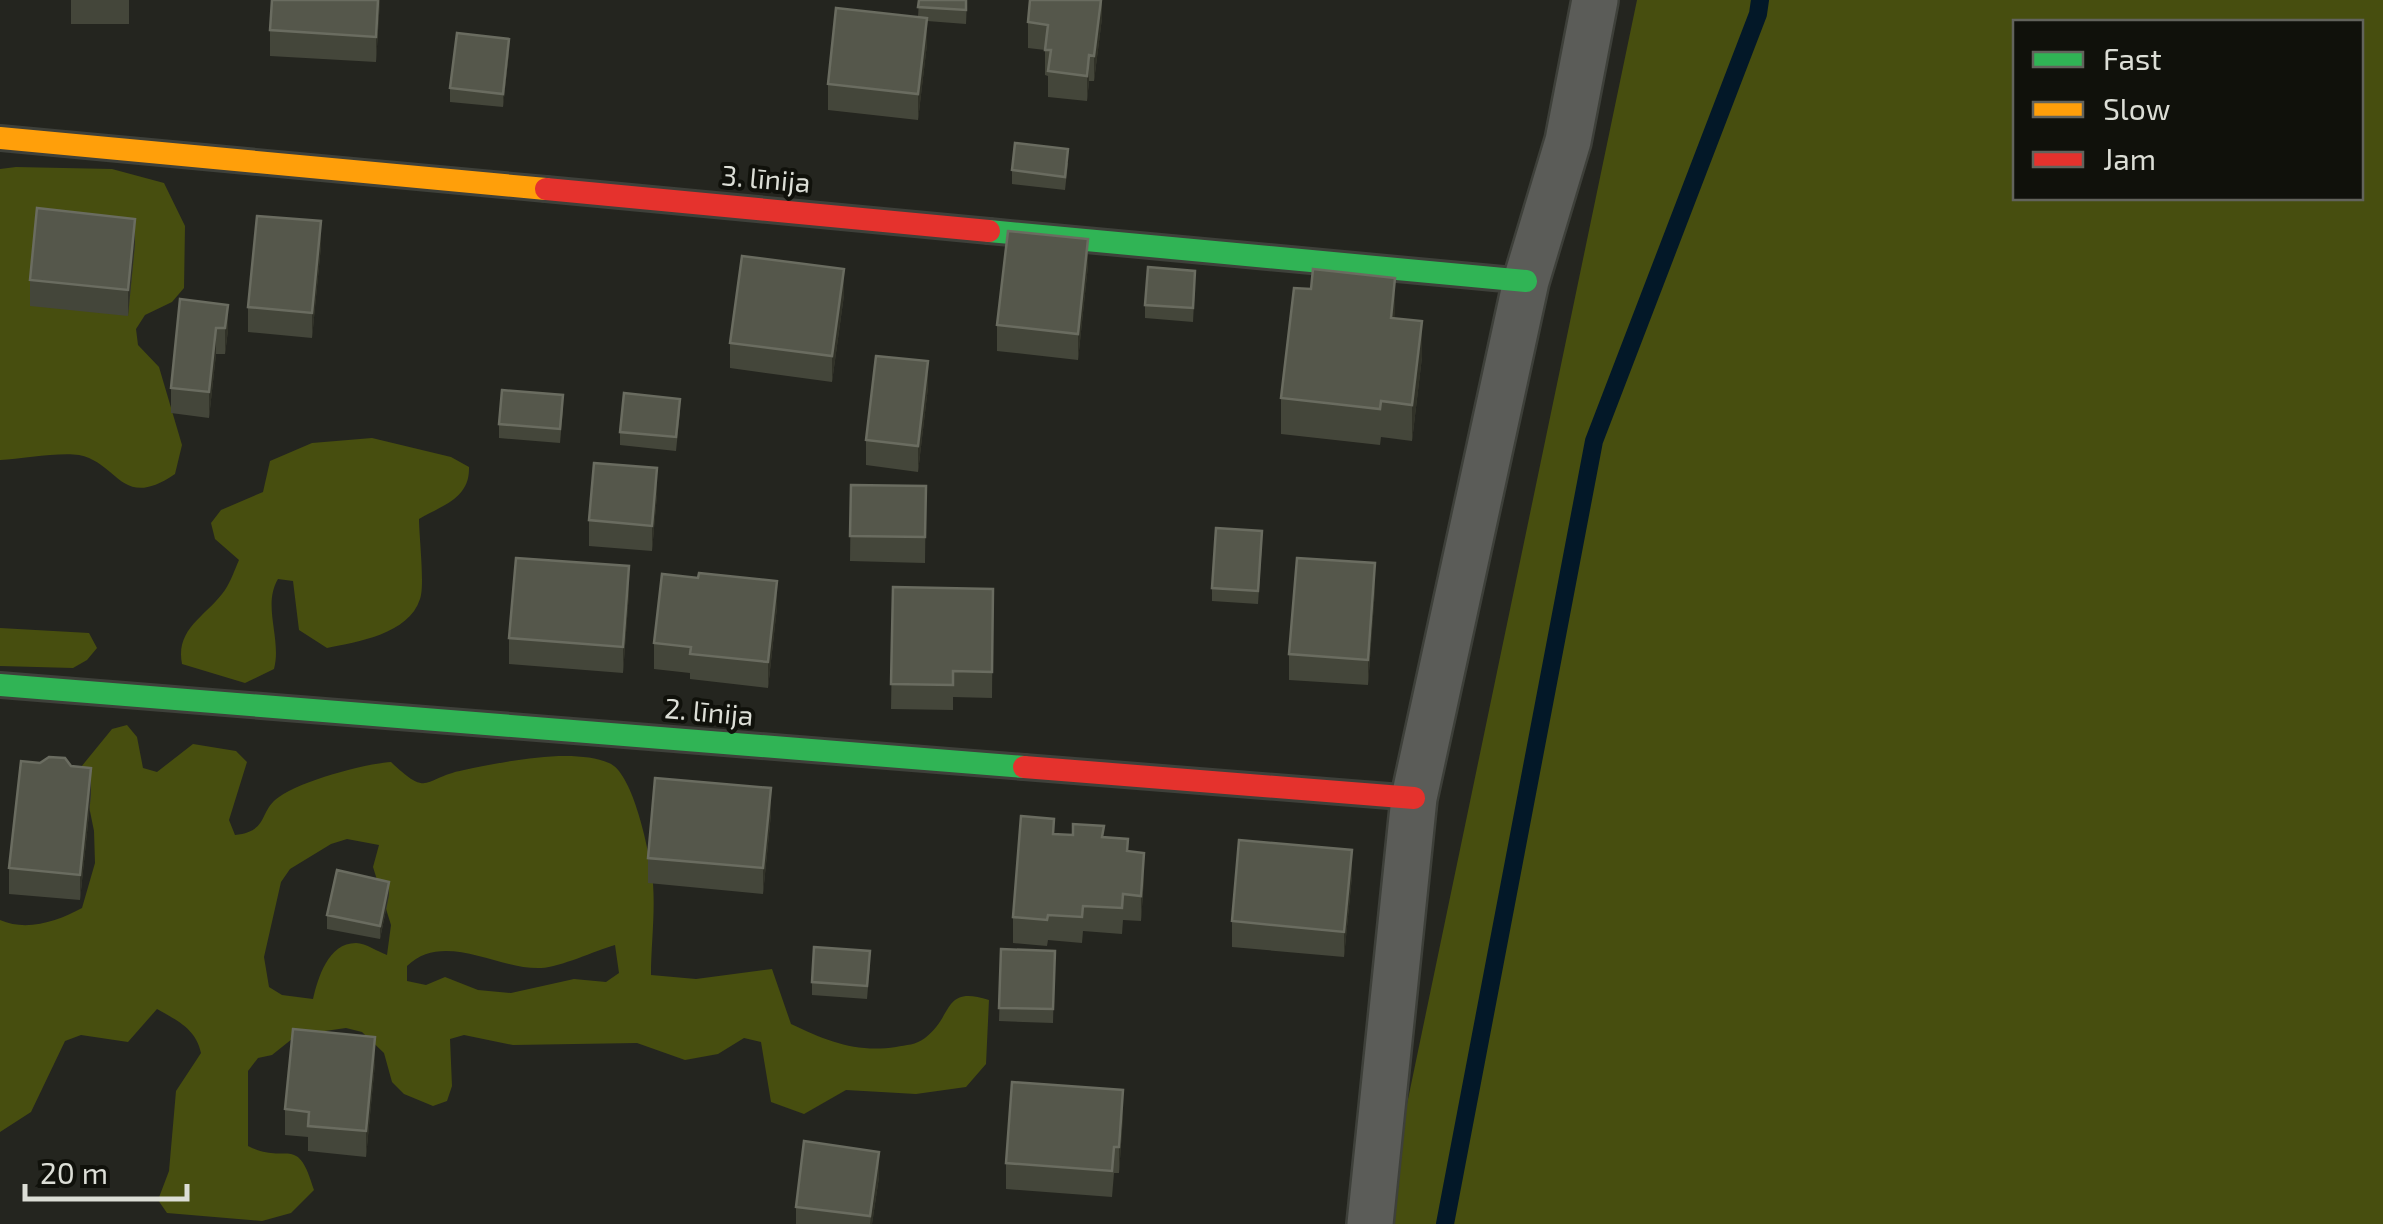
<svg xmlns="http://www.w3.org/2000/svg" width="2383" height="1224" font-family="'Exo 2',sans-serif">
	<rect width="100%" height="100%" fill="#24251f"/>
	<path fill="#474e0f" fill-rule="evenodd" d="M1637 0H2383V1224H1382ZM2016 22H2360V198H2016Z
		M16 167 112 169 164 183 185 226 184 288 172 302 145 315 136 329 138 345 159 367 182 445 175 474C121 511 119 463 79 455 58 452 22 459 0 460V169Z
		M372 438 451 457 469 467C470 498 443 505 419 519 419 536 425 586 420 599 409 634 357 642 327 648L299 630 293 581 278 579C262 606 282 639 274 669L245 683 182 664C175 628 207 616 225 590 231 581 235 569 239 560L215 539 211 523 221 510 263 492 270 461 312 443Z
		M0 628 89 633 97 648 87 660 73 668 0 666Z
		M127 725 137 737 143 768 157 772 193 744 236 751 247 762 229 820 235 835C270 831 258 811 279 797 301 781 363 764 391 762 430 799 422 778 464 770 503 762 572 747 609 763 632 772 647 843 651 867 657 901 651 941 651 975L696 979 772 969 791 1024C827 1041 856 1053 896 1047 906 1045 916 1045 925 1038 954 1016 942 985 989 1000L986 1064 966 1087 916 1094 846 1090 804 1114 771 1102 761 1042 744 1038 718 1054 685 1060 637 1043 513 1045 464 1035 450 1039 452 1086 447 1101 433 1106 404 1094 392 1082 384 1053 362 1032 346 1028 297 1035 272 1055 258 1058 248 1071V1146C288 1166 297 1132 314 1190L291 1213 262 1221 167 1213 158 1200 169 1171 176 1091 201 1053C196 1029 178 1021 157 1009L128 1042 81 1035 65 1041 31 1112 0 1132V920C27 932 58 921 82 908L95 863 94 831 81 767 112 729ZM347 839 379 845 373 867 391 925 387 955C378 952 366 943 356 943 328 943 318 978 313 999L282 995 269 987 264 957 281 882 290 869 331 844ZM615 945 619 973 606 982 574 979 511 993 478 990 445 977 426 985 407 981V966C444 930 498 970 541 968 561 967 594 951 615 945Z"/>
	<g fill="none" stroke-linecap="round" stroke-linejoin="round">
		<path stroke="#031828" stroke-width="18" d="M1445 1224 1594 441 1758 14 1760 0"/>
		<g stroke="#3e403a" stroke-width="50">
			<path id="street" d="M1370 1224 1414 798 1526 281 1568 141 1595 0"/>
		</g>
		<g stroke="#3e403a" stroke-width="28">
			<path id="fast" d="M989 231 1526 281
				M0 685 1024 767"/>
		</g>
		<g stroke="#3e403a" stroke-width="28">
			<path id="slow" d="M0 138 546 189"/>
		</g>
		<g stroke="#3e403a" stroke-width="28">
			<path id="jam" d="M546 189 989 231
				M1024 767 1414 798"/>
		</g>
		<use href="#street" stroke="#5b5c58" stroke-width="45"/>
		<use href="#fast" stroke="#30b455" stroke-width="22"/>
		<use href="#slow" stroke="#ff9f0a" stroke-width="22"/>
		<use href="#jam" stroke="#e5322d" stroke-width="22"/>
	</g>
	<path fill="#44463a" d="M71 0H129V24H71Z
		M380 0 376 62 270 56V30Z
		M919 0H967L966 24 927 21V44L918 120 828 110V84L918 17Z
		M1102 0V18L1094 81H1089L1087 101 1048 97V76L1045 75V50L1028 48V22Z
		M509 52 503 107 450 102V88Z
		M1068 163 1065 190 1012 184V170Z
		M135 244 128 316 30 306V280Z
		M321 246 312 338 248 332V307Z
		M1088 265 1078 360 997 351V325Z
		M1195 284 1193 322 1145 318V305Z
		M844 295 832 382 730 368V343Z
		M180 299 228 330 225 354H216L209 418 171 413V388Z
		M1395 318 1422 357 1412 441 1381 437 1380 445 1281 434V398Z
		M928 387 918 472 866 465V440Z
		M563 409 560 443 499 438V424Z
		M680 412 676 451 620 445V432Z
		M851 485 926 486 925 563 850 561Z
		M657 494 652 551 589 546V520Z
		M1262 544 1258 604 1212 601V588Z
		M893 587 993 589 992 698 953 697V710L891 709Z
		M1375 589 1368 685 1289 680V654Z
		M629 592 623 673 509 664V638Z
		M777 607 768 688 690 679V673L654 669V643Z
		M71 766 91 794 80 900 9 894V868Z
		M771 814 763 894 648 883V858Z
		M1054 834 1104 837 1128 851 1144 878 1141 921 1123 920 1122 934 1083 931 1082 943 1048 940 1047 946 1013 943V917Z
		M1352 876 1344 957 1232 947V921Z
		M389 895 380 939 327 929V915Z
		M1001 949 1055 951 1053 1023 999 1021Z
		M870 964 867 999 812 995V982Z
		M375 1063 366 1157 308 1151V1137L285 1135V1109Z
		M1123 1116 1119 1173H1114L1112 1197 1006 1189V1163Z
		M879 1177 872 1224H796V1207Z"/>
	<path fill="#313228" d="M378 0H380L376 62V37Z
		M1101 0 1102 18 1094 81V56Z
		M927 18V44L918 120V94Z
		M509 39V52L503 107V94Z
		M1089 55V81L1087 101V76Z
		M135 219V244L128 316V290Z
		M321 221V246L312 338V313Z
		M1088 239V265L1078 360V334Z
		M844 269V295L832 382V356Z
		M1395 278V314L1391 353V318Z
		M228 305V330L225 354V328Z
		M1422 321V357L1412 441V405Z
		M216 328V354L209 418V392Z
		M928 361V387L918 472V446Z
		M657 468V494L652 551V526Z
		M1375 563V589L1368 685V660Z
		M629 566V592L623 673V647Z
		M777 581V607L768 688V662Z
		M91 768V794L80 900V875Z
		M771 788V814L763 894V868Z
		M1352 850V876L1344 957V932Z
		M1144 853V878L1141 921V896Z
		M389 882V895L380 939V926Z
		M375 1037V1063L366 1157V1131Z
		M1123 1090V1116L1119 1173V1147Z
		M879 1152V1177L872 1224H870Z"/>
	<path fill="#55574b" stroke="#6a6c60" stroke-width="2.5" d="M272 0H378L376 37 270 30Z
		M919 0H966V10L918 7Z
		M1030 0H1101L1094 56 1089 55 1087 76 1048 71 1051 50H1045L1048 25 1028 22Z
		M836 8 927 18 918 94 828 84Z
		M457 33 509 39 503 94 450 88Z
		M1015 143 1068 149 1065 177 1012 170Z
		M37 208 135 219 128 290 30 280Z
		M257 216 321 221 312 313 248 307Z
		M1008 231 1088 239 1078 334 997 325Z
		M742 256 844 269 832 356 730 343Z
		M1148 267 1195 271 1193 308 1145 305Z
		M1313 269 1395 278 1391 318 1422 321 1412 405 1381 401 1380 409 1281 398 1294 288 1311 289Z
		M180 299 228 305 225 328H216L209 392 171 388Z
		M876 356 928 361 918 446 866 440Z
		M502 390 563 395 560 429 499 424Z
		M624 393 680 399 676 437 620 432Z
		M594 463 657 468 652 526 589 520Z
		M851 485 926 486 925 537 850 536Z
		M1216 528 1262 531 1258 591 1212 588Z
		M516 558 629 566 623 647 509 638Z
		M1297 558 1375 563 1368 660 1289 654Z
		M699 573 777 581 768 662 690 654 691 647 654 643 662 574 698 578Z
		M893 587 993 589 992 672 953 671V685L891 684Z
		M49 757 65 758 71 766 91 768 80 875 9 868 21 761 40 763Z
		M655 778 771 788 763 868 648 858Z
		M1021 816 1054 819 1053 834 1073 835V824L1104 826 1102 837 1128 839 1127 851 1144 853 1141 896 1123 894 1122 908 1083 906 1082 917 1048 915 1047 920 1013 917Z
		M1239 840 1352 850 1344 932 1232 921Z
		M337 870 389 882 380 926 327 915Z
		M814 947 870 951 867 986 812 982Z
		M1001 949 1055 951 1053 1009 999 1008Z
		M293 1029 375 1037 366 1131 308 1126 309 1112 285 1109Z
		M1012 1082 1123 1090 1119 1147H1114L1112 1171 1006 1163Z
		M804 1141 879 1152 870 1216 796 1207Z"/>
	<g text-anchor="middle" stroke-width="8" stroke-linejoin="round" paint-order="stroke">
		<g font-size="28" fill="#dcded6" stroke="#10110b">
			<text transform="translate(766 179) rotate(5)" y="10">3. līnija</text>
			<text transform="translate(709 712) rotate(5)" y="10">2. līnija</text>
		</g>
	</g>
	<rect x="2013" y="20" width="350" height="180" fill="#10110b" stroke="#62635c" stroke-width="2.5"/>
	<rect x="2033" y="52" width="50" height="15" fill="#30b455" stroke="#62635c" stroke-width="2.5"/>
	<text x="2103" y="70" font-size="30" fill="#dcded6">Fast</text>
	<rect x="2033" y="102" width="50" height="15" fill="#ff9f0a" stroke="#62635c" stroke-width="2.5"/>
	<text x="2103" y="120" font-size="30" fill="#dcded6">Slow</text>
	<rect x="2033" y="152" width="50" height="15" fill="#e5322d" stroke="#62635c" stroke-width="2.5"/>
	<text x="2103" y="170" font-size="30" fill="#dcded6">Jam</text>
	<path d="M25 1184v15h162v-15" fill="none" stroke="#dcded6" stroke-width="5"/>
	<text x="40" y="1184" font-size="30" fill="#dcded6" stroke="#10110b" stroke-width="8" paint-order="stroke">20 m</text>
</svg>
